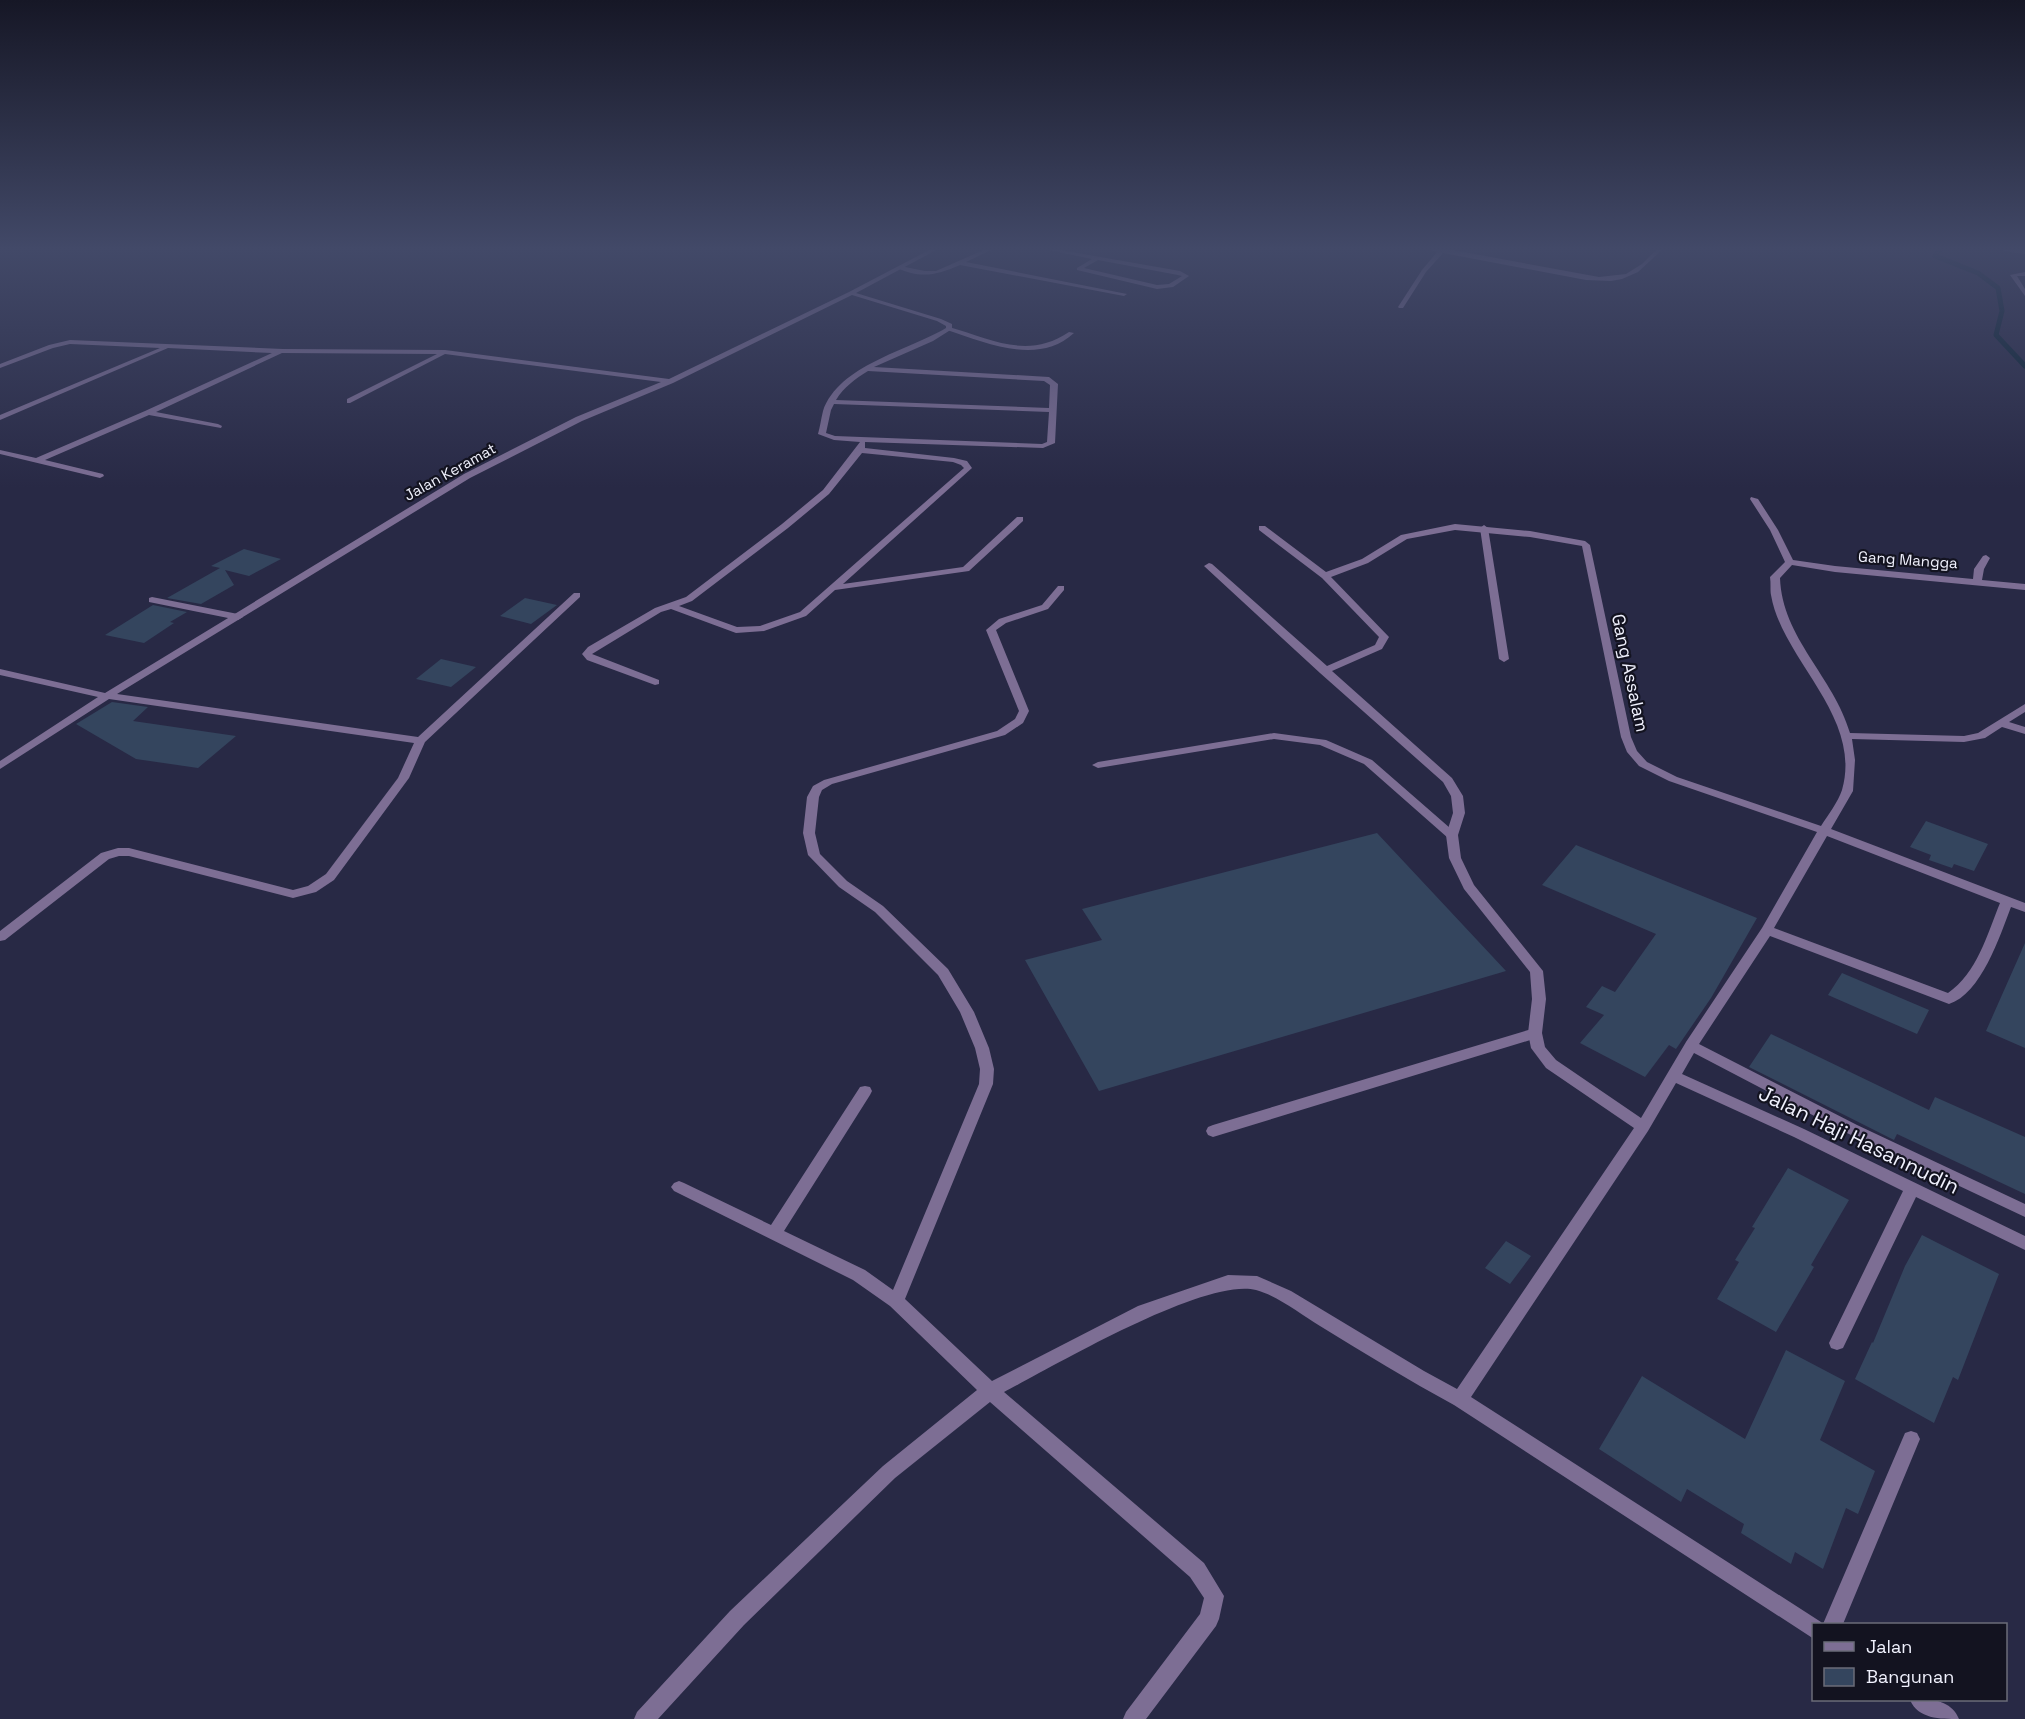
<svg xmlns="http://www.w3.org/2000/svg" width="2025" height="1719" font-family="'Space Grotesk',sans-serif">
	<rect width="100%" height="100%" fill="#282945"/>
	<g fill="none" stroke-linecap="round" stroke-linejoin="round">
		<path stroke="#05202f" stroke-width="5" d="M1941 248 1935 256 1978 273 1998 288 2002 311 1996 335 2025 366"/>
	</g>
	<path fill="#34455e" d="M244 549 281 559 249 576 225 570 234 585 201 604 167 598 220 568 211 566Z
		M525 598 557 605 531 624 500 616Z
		M153 605 187 612 170 622 174 623 144 643 105 635Z
		M441 659 476 667 451 687 416 679Z
		M112 702 148 707 133 721 236 736 198 768 136 759 76 724Z
		M1926 821 1988 844 1974 871 1954 864 1952 868 1929 860 1931 855 1910 847Z
		M1377 833 1506 971 1099 1091 1025 960 1102 940 1082 909Z
		M1576 845 1757 918 1711 998 1676 1049 1669 1045 1645 1077 1580 1043 1604 1015 1586 1007 1602 986 1615 992 1656 934 1542 885Z
		M2025 943V1048L1986 1031Z
		M1842 973 1929 1010 1917 1034 1828 995Z
		M1771 1034 1929 1110 1935 1097 2025 1137V1194L1897 1134 1894 1140 1749 1067Z
		M1788 1168 1849 1200 1811 1265 1814 1267 1776 1332 1717 1299 1739 1262 1735 1260 1755 1228 1752 1227Z
		M1922 1235 1999 1274 1958 1380 1953 1377 1934 1423 1855 1379 1872 1342 1873 1343 1905 1266Z
		M1506 1241 1531 1256 1510 1284 1485 1268Z
		M1786 1350 1845 1381 1820 1440 1875 1471 1858 1514 1846 1508 1823 1569 1795 1552 1791 1564 1741 1533 1744 1524 1687 1489 1681 1502 1599 1449 1642 1376 1745 1439Z"/>
	<g fill="none" stroke-linecap="round" stroke-linejoin="round">
		<path fill="#7d6e94" fill-rule="evenodd" d="M988 248H995L966 262 1127 294 1124 296 960 265C937 275 921 279 897 268L900 266 925 271H936Z
			M1039 248H1049L1180 271 1189 276 1173 287 1157 289 1077 270V268L1092 259ZM1098 260 1178 275 1182 276 1169 284 1157 285 1084 268Z
			M949 327C992 339 1027 360 1069 332L1074 333C1038 366 987 343 947 330V328Z
			M1484 525 1488 528 1509 659 1504 662 1499 659 1480 528Z
			M152 597 238 614 243 617 238 620 149 602V598Z
			M1274 733 1326 740 1372 760 1458 835 1456 838H1448L1364 764 1320 745 1274 739 1098 768 1092 765 1098 762Z
			M1535 1028 1540 1029 1542 1033 1540 1037 1213 1137 1208 1135 1206 1131 1208 1127 1213 1125Z
			M1911 1431 1917 1433 1920 1439 1843 1624H1823L1905 1433Z"/>
		<path fill="#7d6e94" fill-rule="evenodd" d="M933 248H940L856 293 941 319 952 324V329L933 341 874 367 1049 377 1058 384 1055 443 1043 448 865 442V448L954 458 967 461 972 468 843 584 963 567 1017 517H1023V521L969 571 835 590 806 616 764 631 736 633 671 609 661 612 592 654 659 680V684L655 685 587 660 582 654 588 647 655 608 686 597 782 524 823 490 860 442 834 440 818 434C820 427 821 419 823 411 839 365 907 351 946 328V326L937 321 852 295 673 383 582 421 470 478 117 694 418 737 574 593H580V597L425 742 409 778 334 880 316 892 293 898 129 856H119L109 859 5 940 0 941V931L101 853 118 848H129L293 890 308 886 326 874 398 778 414 743 109 699 0 769V761L98 697 0 675V669L105 693 464 474 576 417 661 382 445 354 350 403H347V399L437 354 282 353 156 412 218 424 222 426 221 428 149 415 45 460 103 474 104 476 100 478 0 454V450L36 458 145 411 272 353 168 348 0 420V415L160 348 70 344 53 348 0 368V364L49 345 70 340 283 349 445 350 669 379 849 292ZM868 371 1044 381 1050 385 1049 408 836 400C844 387 855 379 868 371ZM834 404 1049 412 1047 442 1042 444 835 436 826 433 831 410ZM862 453 953 462 961 465 964 468 800 612 760 626 737 627 679 606 692 601 788 528 829 494Z
			M1423 248H1442L1599 277 1626 274 1642 264 1658 248H1664L1638 272 1622 279 1611 281 1586 280 1443 253 1426 272 1403 308H1399L1398 307 1422 270 1437 252Z
			M2005 248 2025 250V254L2003 251Z
			M2025 272V276H2017L2025 289V296L2010 275Z
			M1751 497 1758 499 1778 530 1793 560 1835 566 1973 579 1974 569 1983 556 1986 555 1990 558 1984 569 1982 580 2025 584V590L1835 572 1792 565 1780 578C1782 638 1834 677 1850 733L1964 736 1978 733 2025 704V712L2009 722 2025 727V734L2002 727 1985 738 1964 742 1852 739 1855 760 1853 791 1831 829 2025 903V912L2011 907C2000 936 1981 994 1949 1004L1770 936 1699 1044 1857 1125 2025 1204V1217L1847 1133 1694 1053 1682 1074 1804 1129 2025 1236V1250L1916 1197 1843 1348 1837 1350 1831 1348 1829 1343 1903 1191 1794 1137 1676 1083 1648 1131 1471 1397 1821 1622 1822 1624H1814V1639L1454 1405C1408 1380 1364 1353 1320 1326 1300 1314 1278 1296 1256 1290 1205 1277 1054 1366 1004 1392L1204 1563 1224 1596 1219 1619 1216 1626 1146 1719H1123L1126 1712 1200 1614 1204 1598 1190 1577 990 1402 895 1478 744 1625 658 1719H634L637 1712 730 1611 883 1466 977 1390 890 1306 853 1280 674 1191 671 1187 674 1183 679 1181 684 1183 771 1225 860 1087 865 1086 870 1087 872 1091 870 1095 784 1231 865 1270 893 1290 979 1084 980 1069 975 1048 960 1012 938 975 875 912 839 887 808 855 803 833 807 797 813 786 824 780 997 731 1015 719 1019 711 986 630 999 619 1042 605 1058 586H1064V590L1048 609 1006 623 996 630 1029 711 1023 723 1005 735 832 784 822 790 819 797 815 833 820 854 847 881 883 906 948 969 974 1012 989 1048 994 1069 993 1084 905 1299 992 1381 1138 1306 1228 1275 1257 1276 1291 1291 1424 1371 1457 1389 1634 1128 1546 1068 1531 1048 1528 1033 1532 999 1530 972 1464 889 1449 858 1446 835 1453 813 1451 796 1443 782 1320 673 1204 566 1209 563 1212 564 1327 666 1375 645 1379 637 1322 578 1259 530V526H1265L1326 572 1362 559 1401 535 1455 524 1530 531 1585 541 1590 545 1631 737 1637 751 1647 762 1677 777 1821 826C1828 815 1838 802 1842 790 1863 716 1782 660 1771 595 1770 590 1771 583 1770 577L1785 562 1770 530 1750 499ZM1455 530 1530 537 1582 546 1621 737 1627 752 1639 766 1669 781 1817 832 1762 928 1686 1042 1641 1118 1556 1060 1545 1047 1542 1033 1546 999 1543 971 1474 885 1461 858 1458 835 1465 813 1463 796 1452 778 1332 671 1382 649 1389 637 1331 577 1368 563 1407 539ZM1827 836 2000 903C1987 935 1977 973 1948 993L1774 928Z
			M1910 1700C1928 1698 1951 1699 1959 1719 1940 1719 1918 1719 1910 1700Z"/>
	</g>
	<linearGradient id="sky" x2="0" y2="1"><stop stop-color="#161726"/><stop offset="0.51" stop-color="#424968"/><stop offset="1" stop-color="#424968" stop-opacity="0"/></linearGradient>
	<rect width="2025" height="488" fill="url(#sky)"/>
	<g text-anchor="middle" stroke-width="4.5" stroke-linejoin="round" paint-order="stroke">
		<g font-size="15" fill="#f0f1fd" stroke="#131320">
			<text transform="translate(450 472) rotate(-29)" y="5">Jalan Keramat</text>
			<text transform="translate(1908 560) rotate(4)" y="5">Gang Mangga</text>
		</g>
		<g font-size="18" fill="#f0f1fd" stroke="#131320">
			<text transform="translate(1630 673) rotate(78)" y="6">Gang Assalam</text>
		</g>
		<g font-size="21" fill="#f0f1fd" stroke="#131320">
			<text transform="translate(1859 1140) rotate(26)" y="7">Jalan Haji Hasannudin</text>
		</g>
	</g>
	<rect x="1812" y="1623" width="195" height="78" fill="#131320" stroke="#6b6c78" stroke-width="1.5"/>
	<rect x="1824" y="1642" width="30" height="9" fill="#7d6e94" stroke="#6b6c78" stroke-width="1.5"/>
	<text x="1866" y="1653" font-size="18" fill="#f0f1fd">Jalan</text>
	<rect x="1824" y="1668" width="30" height="18" fill="#34455e" stroke="#6b6c78" stroke-width="1.5"/>
	<text x="1866" y="1683" font-size="18" fill="#f0f1fd">Bangunan</text>
</svg>
